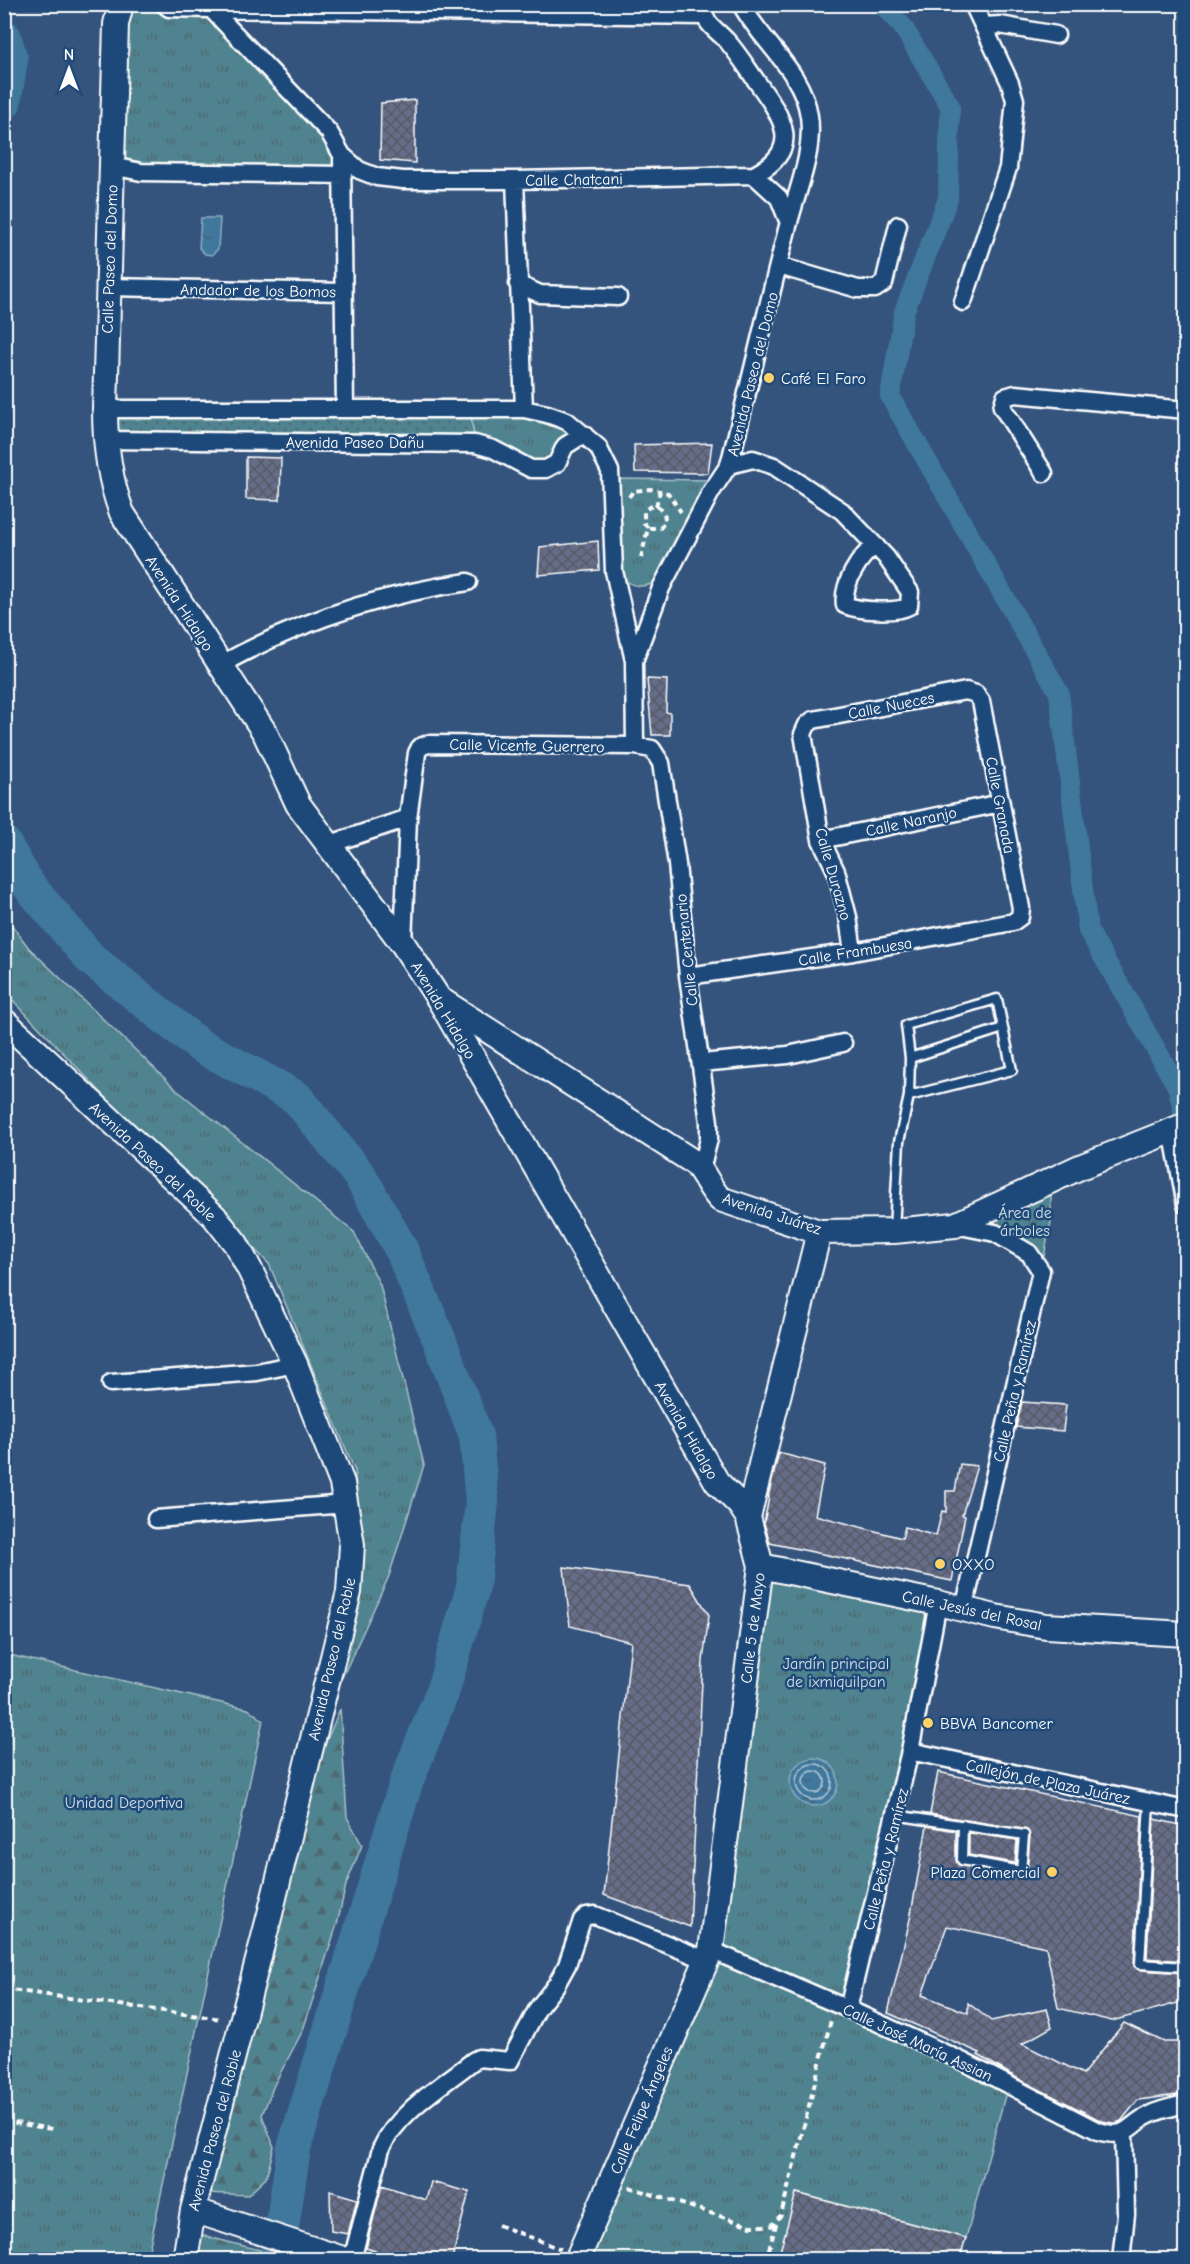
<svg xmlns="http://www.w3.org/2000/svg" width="1190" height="2264" font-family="'Comic Neue',sans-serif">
	<defs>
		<pattern id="forest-firs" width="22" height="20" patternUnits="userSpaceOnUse" patternTransform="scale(1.5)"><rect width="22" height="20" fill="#50838f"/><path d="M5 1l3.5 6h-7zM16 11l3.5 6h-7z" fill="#4e6a71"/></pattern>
		<pattern id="park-tufts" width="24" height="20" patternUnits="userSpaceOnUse" patternTransform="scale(1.5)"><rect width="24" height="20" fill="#50838f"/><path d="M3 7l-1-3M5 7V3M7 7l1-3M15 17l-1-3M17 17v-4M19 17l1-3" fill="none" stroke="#4e6a71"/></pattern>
		<pattern id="garden-dots" width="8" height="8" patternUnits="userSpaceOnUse" patternTransform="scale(1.5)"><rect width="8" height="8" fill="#50838f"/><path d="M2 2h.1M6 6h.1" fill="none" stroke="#4e6a71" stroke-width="1.8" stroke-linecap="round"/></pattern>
		<pattern id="water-ripples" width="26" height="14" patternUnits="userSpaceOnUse" patternTransform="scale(1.5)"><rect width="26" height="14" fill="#41789d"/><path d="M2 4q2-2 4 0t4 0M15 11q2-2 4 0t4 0" fill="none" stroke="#476070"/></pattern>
		<pattern id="building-cross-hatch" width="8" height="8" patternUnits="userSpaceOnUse" patternTransform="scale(1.5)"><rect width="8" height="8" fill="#656d89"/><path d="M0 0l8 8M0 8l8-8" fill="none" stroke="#565964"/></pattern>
	</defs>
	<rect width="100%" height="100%" fill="#34547e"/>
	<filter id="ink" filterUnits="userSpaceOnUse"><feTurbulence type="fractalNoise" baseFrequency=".0167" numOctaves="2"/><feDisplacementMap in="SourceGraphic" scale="12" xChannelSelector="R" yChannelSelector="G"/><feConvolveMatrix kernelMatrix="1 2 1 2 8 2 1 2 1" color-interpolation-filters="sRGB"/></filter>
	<g filter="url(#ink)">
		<path fill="url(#forest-firs)" stroke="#a8c1c7" stroke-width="1.5" d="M340 1709 347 1817 362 1845 346 1885 337 1924 303 2030 274 2085 262 2115 274 2147 266 2178 248 2195 207 2193 303 1797Z
			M196 2234 276 2254 273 2259 191 2260Z"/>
		<path fill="url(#park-tufts)" stroke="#a8c1c7" stroke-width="1.5" d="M164 4 211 9 329 132 343 175 112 166 121 5Z
			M470 409H524L584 434 546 469 475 444Z
			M610 479 719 480 666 579C643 589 632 590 614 571Z
			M4 915 29 948 178 1091 354 1232 380 1285 424 1465 389 1576 342 1678 355 1592V1471L269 1264 139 1132 5 992Z
			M1051 1181V1222L1041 1271 1029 1253 955 1225Z
			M761 1566 938 1603 848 2009 1008 2085 966 2238 797 2193 778 2259 579 2260 711 1950Z
			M5 1654 248 1709 263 1720 147 2259H5Z"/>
		<path fill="url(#garden-dots)" stroke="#a8c1c7" stroke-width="1.5" d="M105 409H470L475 444 105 440Z"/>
		<path fill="url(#water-ripples)" stroke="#8daec4" stroke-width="1.5" d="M201 218H220L218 249 212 255 205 254 199 248Z
			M790 1782a24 24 0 1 1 48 0a24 24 0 1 1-48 0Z"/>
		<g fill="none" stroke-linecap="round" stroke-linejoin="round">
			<path stroke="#b3c9d8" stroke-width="1.5" d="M796 1782a18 18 0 1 1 36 0a18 18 0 1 1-36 0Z
				M803 1782a11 11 0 1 1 22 0a11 11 0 1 1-22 0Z"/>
			<path stroke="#41789d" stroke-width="20" d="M882 4 903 27 950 106 948 199 904 312 890 396 1059 693 1088 930 1178 1088 1186 1123"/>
			<path stroke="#41789d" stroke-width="34" d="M4 36 11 59 4 103
				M4 843 29 886 91 959 199 1045 296 1097 360 1176 401 1249 439 1339 476 1436 482 1502 473 1587 443 1690 406 1783 294 2148 277 2260"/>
		</g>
		<path fill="url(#building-cross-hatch)" stroke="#fff" stroke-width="1.5" d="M415 100V163L380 160 381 103Z
			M712 443 708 473 635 472 634 445Z
			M246 457 281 458 280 500 246 499Z
			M598 541 599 570 538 575 540 547Z
			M647 679 667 680 666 712 670 713V735H652Z
			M1022 1402 1066 1405 1063 1431 1016 1427Z
			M779 1453 825 1465 815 1515 902 1538 905 1527 936 1536 942 1511 946 1512V1491H955L960 1464 977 1466 962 1515 965 1516 952 1581 770 1543 764 1523 769 1497H768Z
			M564 1567 690 1584 709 1615 703 1661 690 1927 604 1895 631 1642 570 1626Z
			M938 1772 1142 1816 1134 1966 1140 1970 1185 1973V2001L1112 2021 1058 2008 1046 1947 947 1926 922 1995 968 2013V2003L991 2021 1047 2009 1052 2027 1022 2044 1083 2074 1124 2023 1164 2042H1182L1185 2061V2094L1138 2100 1121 2121 1115 2123 1102 2121 1015 2077 978 2055 980 2053 888 2013 910 1919 927 1826 956 1831V1860L959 1865 1020 1877H1024L1027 1872 1030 1836 1027 1830 930 1814Z
			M1154 1819 1185 1826V1961L1147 1958Z
			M969 1833 1017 1840 1015 1863 969 1855Z
			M431 2182 469 2192 452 2259H399L366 2248 382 2185 426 2200Z
			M330 2191 357 2199 348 2234 331 2231Z
			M796 2193 966 2238 960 2259H778Z"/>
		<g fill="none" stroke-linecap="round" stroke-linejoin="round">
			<g stroke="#fff" stroke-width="13">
				<path id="lane" d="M910 1058 906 1025 997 999 1003 1028
					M894 1229 899 1142 909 1096 910 1058 1003 1028 1012 1070 909 1096
					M1149 1802 1140 1964 1186 1967
					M895 1815 1024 1835 1021 1871 962 1860 963 1825"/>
			</g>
			<g stroke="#fff" stroke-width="21">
				<path id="street" d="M164 4 169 8 211 9 703 16
					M211 9 329 132 342 155 359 170 377 177 403 180H515L754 175C805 148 782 117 757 82 747 68 738 53 727 41 715 28 702 23 704 4
					M984 26 1000 25 1056 35
					M342 155 345 409
					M112 166 141 172 343 175
					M754 175 779 198 789 223
					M515 180 524 409
					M779 266 858 289H875L884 283 898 225
					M518 284 540 294 618 297
					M108 287 343 292
					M963 302 1008 168 1015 100 1010 83 973 4
					M105 409H524L547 414 567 421 598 447 610 471 614 571 634 661
					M105 440 475 444 493 449 531 469H546L557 463 565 446 584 434
					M729 465 753 459 774 466 842 511 886 557 910 592 909 606C897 613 859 611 845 605 842 586 859 555 876 546
					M1044 473 1002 407 1005 397 1015 394 1186 410
					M220 665C296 623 381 594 468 582
					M635 746 634 661 661 588 711 492 729 465C750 384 768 303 789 222 798 188 814 152 809 116 803 71 761 42 741 4
					M821 840 1001 803
					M330 844 408 818
					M403 944 408 818 417 753 420 747 428 744 635 746 652 749 661 763 677 864 688 976 709 1122V1139L701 1170
					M688 976 853 952 1013 922 1020 917 1021 908 981 701 976 694 966 691 813 720 807 725 803 734 821 840 836 871 848 917 853 952
					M701 1063 788 1055 843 1043
					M1172 1130 1186 1205
					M955 1225 995 1233 1029 1253 1041 1271 964 1609
					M111 1383 257 1372 295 1364
					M156 1519 346 1504
					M910 1751 1186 1810
					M711 1950 848 2009 964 2062 1098 2131C1129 2140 1126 2126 1149 2115 1161 2109 1173 2107 1186 2104
					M848 2009 910 1751 938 1603
					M352 2260 381 2149C397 2112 442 2086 473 2061L479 2058 510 2061 538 2008 556 1985 567 1965 582 1920 587 1916 595 1915 706 1960
					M1121 2260 1126 2214 1124 2133"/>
			</g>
			<g stroke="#fff" stroke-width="28">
				<path id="secondary" d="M121 4 116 24 105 409C105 446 109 479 122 513L265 733 298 804 403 944 439 999 717 1482 740 1505 748 1517
					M444 1002 695 1163C705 1174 709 1188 720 1199L819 1232 894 1231 955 1225 1080 1167 1186 1125
					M4 1021 214 1216 236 1244 250 1270 295 1364 342 1483 352 1545 349 1592 270 1914 193 2210 185 2260
					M761 1566 938 1603 995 1617 1046 1626 1186 1634
					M193 2210 346 2260
					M577 2260 711 1950 761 1566 748 1517 819 1232"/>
			</g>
			<path stroke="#fff" stroke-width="4" stroke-dasharray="6 4.5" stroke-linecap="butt" d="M629 497 633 491 650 489 660 491
				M656 506 660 491 668 493 681 512
				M641 558 648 528 644 523V512L649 507 656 506C666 512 668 520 660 528H648
				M4 1989 221 2019
				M4 2121 52 2129
				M629 2187 751 2226H771L781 2215 831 2020
				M498 2225 561 2249
				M766 2260 777 2221"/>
			<use href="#lane" stroke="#1f4a7a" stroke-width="8"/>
			<use href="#street" stroke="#1f4a7a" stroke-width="16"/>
			<use href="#secondary" stroke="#1f4a7a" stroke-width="24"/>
		</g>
	</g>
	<g fill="#ffd166" stroke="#1f4a7a" stroke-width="2">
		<circle cx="769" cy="378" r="6"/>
		<circle cx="940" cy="1564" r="6"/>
		<circle cx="928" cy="1723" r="6"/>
		<circle cx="1052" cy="1872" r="6"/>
	</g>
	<g text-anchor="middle" stroke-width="5" stroke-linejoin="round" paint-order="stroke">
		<g font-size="16" fill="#fff" stroke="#1f4a7a">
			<text transform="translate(574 179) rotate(-1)" y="6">Calle Chatcani</text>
			<text transform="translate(109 259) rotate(-88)" y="6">Calle Paseo del Domo</text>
			<text transform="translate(258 290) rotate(1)" y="6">Andador de los Bomos</text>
			<text transform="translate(752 374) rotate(-76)" y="6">Avenida Paseo del Domo</text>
			<text x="355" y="448">Avenida Paseo Dañu</text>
			<text transform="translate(180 603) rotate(57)" y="6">Avenida Hidalgo</text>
			<text transform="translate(891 705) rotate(-11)" y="6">Calle Nueces</text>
			<text transform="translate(527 745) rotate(1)" y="6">Calle Vicente Guerrero</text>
			<text transform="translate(1001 805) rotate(79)" y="6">Calle Granada</text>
			<text transform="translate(911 821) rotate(-12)" y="6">Calle Naranjo</text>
			<text transform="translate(834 874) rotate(74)" y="6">Calle Durazno</text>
			<text transform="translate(686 950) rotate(-96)" y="6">Calle Centenario</text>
			<text transform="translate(855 951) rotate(-9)" y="6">Calle Frambuesa</text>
			<text transform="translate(444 1010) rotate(59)" y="6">Avenida Hidalgo</text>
			<text transform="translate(153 1161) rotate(43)" y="6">Avenida Paseo del Roble</text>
			<text transform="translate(772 1213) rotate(18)" y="6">Avenida Juárez</text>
			<text transform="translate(1014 1391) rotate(-77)" y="6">Calle Peña y Ramírez</text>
			<text transform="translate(687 1430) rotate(60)" y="6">Avenida Hidalgo</text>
			<text transform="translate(972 1610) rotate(12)" y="6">Calle Jesús del Rosal</text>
			<text transform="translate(752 1628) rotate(-83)" y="6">Calle 5 de Mayo</text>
			<text transform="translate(331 1659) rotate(-77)" y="6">Avenida Paseo del Roble</text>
			<text transform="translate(1048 1781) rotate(12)" y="6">Callejón de Plaza Juárez</text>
			<text transform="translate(885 1859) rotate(-76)" y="6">Calle Peña y Ramírez</text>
			<text transform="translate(918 2042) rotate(25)" y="6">Calle José María Assian</text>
			<text transform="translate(641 2110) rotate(-67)" y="6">Calle Felipe Ángeles</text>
			<text transform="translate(214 2130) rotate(-75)" y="6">Avenida Paseo del Roble</text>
		</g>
		<g font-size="16" fill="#fff" stroke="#1f4a7a" text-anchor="start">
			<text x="781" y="384">Café El Faro</text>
			<text x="952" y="1570">OXXO</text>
			<text x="940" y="1729">BBVA Bancomer</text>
			<text x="1040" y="1878" text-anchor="end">Plaza Comercial</text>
		</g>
		<g font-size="16" fill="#d3e0e3" stroke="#1f4a7a">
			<text x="1025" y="1218">Área de<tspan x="1025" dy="18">árboles</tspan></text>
			<text x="836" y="1669">Jardín principal<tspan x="836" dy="18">de ixmiquilpan</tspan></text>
			<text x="124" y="1808">Unidad Deportiva</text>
		</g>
	</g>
	<rect width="1190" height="2264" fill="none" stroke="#1f4a7a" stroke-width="24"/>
	<rect x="12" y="12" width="1166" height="2240" fill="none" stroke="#fff" stroke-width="2" filter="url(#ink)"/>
	<g transform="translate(69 69)" stroke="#1f4a7a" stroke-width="4.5" paint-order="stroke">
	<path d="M0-4.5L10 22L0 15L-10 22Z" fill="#ffffff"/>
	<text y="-9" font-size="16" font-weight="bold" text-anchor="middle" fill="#ffffff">N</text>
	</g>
</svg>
